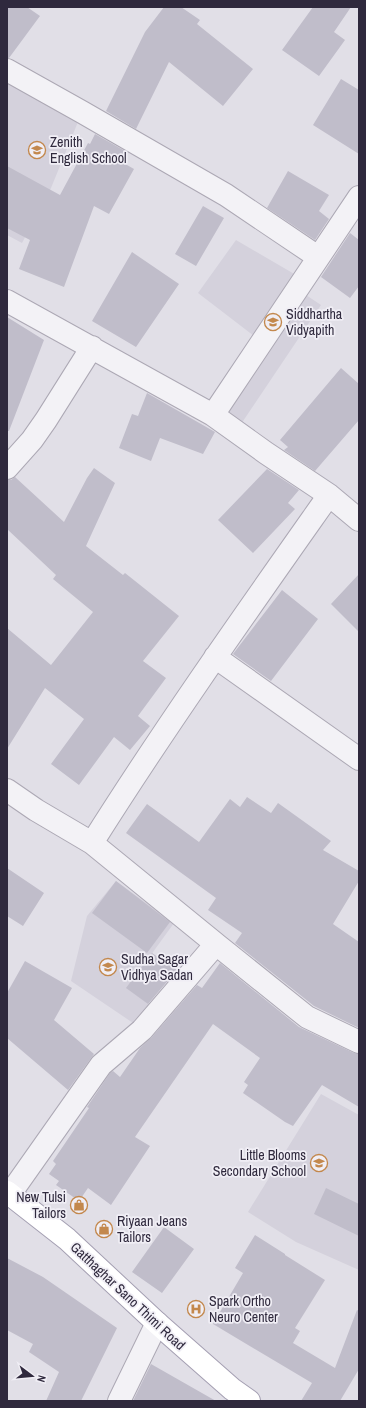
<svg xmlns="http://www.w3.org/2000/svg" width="366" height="1408" font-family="'Archivo Narrow',sans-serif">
	<rect width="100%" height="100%" fill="#e1dfe7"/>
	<path fill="#d4d1dc" d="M7 77 82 112 51 188 22 243 7 235Z
		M236 240 296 275 303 293 321 305 237 430 219 418 258 339 198 293Z
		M116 881 174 923 127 988 153 1007 139 1027 71 981 87 916Z
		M321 1094 359 1115V1270L296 1242 248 1212Z"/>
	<path fill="#c0bdca" d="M7 7H27L40 16 9 58H7Z
		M164 7H181L200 20 197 24 253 69 223 106 169 62 136 129 106 111 145 32Z
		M313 7H351L334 32 345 40 319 76 282 50Z
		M341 79 359 90V154L313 125Z
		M95 134 125 151 120 161 134 169 109 214 94 206 64 287 19 269 30 240 7 228V166L60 195 88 143 90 144Z
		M288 171 329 195 319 211 329 219 315 240 267 208Z
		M203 206 224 218 196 266 175 254Z
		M350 233 359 240V286L350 298 321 277Z
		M132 252 179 284 136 347 92 321Z
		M7 317 44 340 9 431H7Z
		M341 368 359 384V420L315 471 284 450 288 447 280 440Z
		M147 393 215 432 203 454 160 438 151 461 119 448 132 414 138 416Z
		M94 468 115 483 86 546 123 575 125 573 179 616 143 661 166 678 138 716 150 726 130 750 114 737 79 785 51 764 84 719 45 688 7 749V628L51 665 93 612 53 579 56 575 7 529V480H11L15 477 64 522 87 478Z
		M267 469 299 490 288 503 295 509 253 553 218 520Z
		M359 574V632L331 604Z
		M282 590 318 619 271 681 233 654Z
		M247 797 271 813 278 803 331 841 323 850 359 871V881L333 924 359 942V1028L314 1006 235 943 242 933 208 910 216 898 126 833 147 804 199 842 230 799 240 807Z
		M7 868 44 893 23 926 7 916Z
		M116 881 170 922 147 953 92 913Z
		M152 953 177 970 148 1004 126 988Z
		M25 961 72 988 54 1020 94 1054 68 1090 7 1038V993Z
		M220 963 299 1027 354 1053 359 1054V1107L322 1085 293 1126 285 1122 243 1093 248 1085 244 1082 260 1058 213 1024 135 1137 150 1146 111 1205 88 1188 79 1201 56 1185 59 1181 49 1174 56 1164 53 1161 89 1108 87 1107 110 1073 113 1071 120 1077 140 1048 151 1038 197 985 202 988Z
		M326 1188 359 1204V1236L314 1214Z
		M164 1227 194 1249 162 1293 132 1272Z
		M255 1235 285 1254V1255L325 1280 295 1328 300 1331 293 1343 335 1368 357 1310 359 1311V1369L340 1401H301L312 1383 213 1324 243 1273 235 1268Z
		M7 1258 43 1277 117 1328 81 1401H46L59 1372 29 1352 33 1344 7 1330Z
		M151 1364 216 1401H133Z"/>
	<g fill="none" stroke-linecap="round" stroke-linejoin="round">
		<g stroke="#aca8b4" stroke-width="24">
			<path id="minor" d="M7 70 82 112 226 195 318 257
				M7 301 213 415 266 453 329 495 359 520
				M213 415 359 197
				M7 468 32 440 46 420 92 347
				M215 657 359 759
				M7 790 36 810 92 843C167 724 248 610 329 495
				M92 843 216 944
				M10 1194 101 1065 142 1030 216 944 307 1017 359 1042
				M119 1401 157 1323"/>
		</g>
		<g stroke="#a49fb2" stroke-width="24">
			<path id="major" d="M7 1192 67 1239 157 1323 232 1389 249 1401"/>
		</g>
		<use href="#minor" stroke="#f3f2f6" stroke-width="22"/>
		<use href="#major" stroke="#fff" stroke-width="22"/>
	</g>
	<defs>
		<g id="school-ring" transform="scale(0.9)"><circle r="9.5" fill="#f0eef5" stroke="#c3884d" stroke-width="1.5"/><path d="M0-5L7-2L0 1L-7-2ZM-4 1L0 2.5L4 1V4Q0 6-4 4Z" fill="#c3884d"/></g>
		<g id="shop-ring" transform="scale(0.9)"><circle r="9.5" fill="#f0eef5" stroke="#c3884d" stroke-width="1.5"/><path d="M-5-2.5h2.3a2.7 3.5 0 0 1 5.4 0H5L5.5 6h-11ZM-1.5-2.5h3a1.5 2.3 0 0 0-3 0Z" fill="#c3884d"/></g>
		<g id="hospital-ring" transform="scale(0.9)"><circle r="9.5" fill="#f0eef5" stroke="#c3884d" stroke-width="1.5"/><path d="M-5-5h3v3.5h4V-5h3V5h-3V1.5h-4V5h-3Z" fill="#c3884d"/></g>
	</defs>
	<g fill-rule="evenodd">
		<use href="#school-ring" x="37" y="150"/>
		<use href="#school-ring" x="273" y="322"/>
		<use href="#school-ring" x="108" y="967"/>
		<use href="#school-ring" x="319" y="1163"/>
		<use href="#shop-ring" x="79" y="1205"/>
		<use href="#shop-ring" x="104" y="1229"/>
		<use href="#hospital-ring" x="196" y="1309"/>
	</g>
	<g text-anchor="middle" stroke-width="3.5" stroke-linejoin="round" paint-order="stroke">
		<g font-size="14" fill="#2f293d" stroke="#f0eef5" text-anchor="start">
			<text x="50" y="147">Zenith<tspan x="50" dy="16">English School</tspan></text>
			<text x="286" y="319">Siddhartha<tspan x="286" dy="16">Vidyapith</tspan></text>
			<text x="121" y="964">Sudha Sagar<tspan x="121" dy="16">Vidhya Sadan</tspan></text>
			<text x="306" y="1160" text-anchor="end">Little Blooms<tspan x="306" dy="16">Secondary School</tspan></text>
			<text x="66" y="1202" text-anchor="end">New Tulsi<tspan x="66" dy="16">Tailors</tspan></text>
			<text x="117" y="1226">Riyaan Jeans<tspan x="117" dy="16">Tailors</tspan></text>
			<text x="209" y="1306">Spark Ortho<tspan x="209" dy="16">Neuro Center</tspan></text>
		</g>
		<g font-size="14" fill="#2f293d" stroke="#f0eef5">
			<text transform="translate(128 1296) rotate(43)" y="5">Gatthaghar Sano Thimi Road</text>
		</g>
	</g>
	<rect width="366" height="1408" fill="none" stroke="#2f293d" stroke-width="16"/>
	<g transform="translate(32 1376) rotate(106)" stroke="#f0eef5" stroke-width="3" paint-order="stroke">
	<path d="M0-3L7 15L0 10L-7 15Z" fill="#2f293d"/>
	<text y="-6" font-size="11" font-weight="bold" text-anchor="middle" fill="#2f293d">N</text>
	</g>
</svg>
